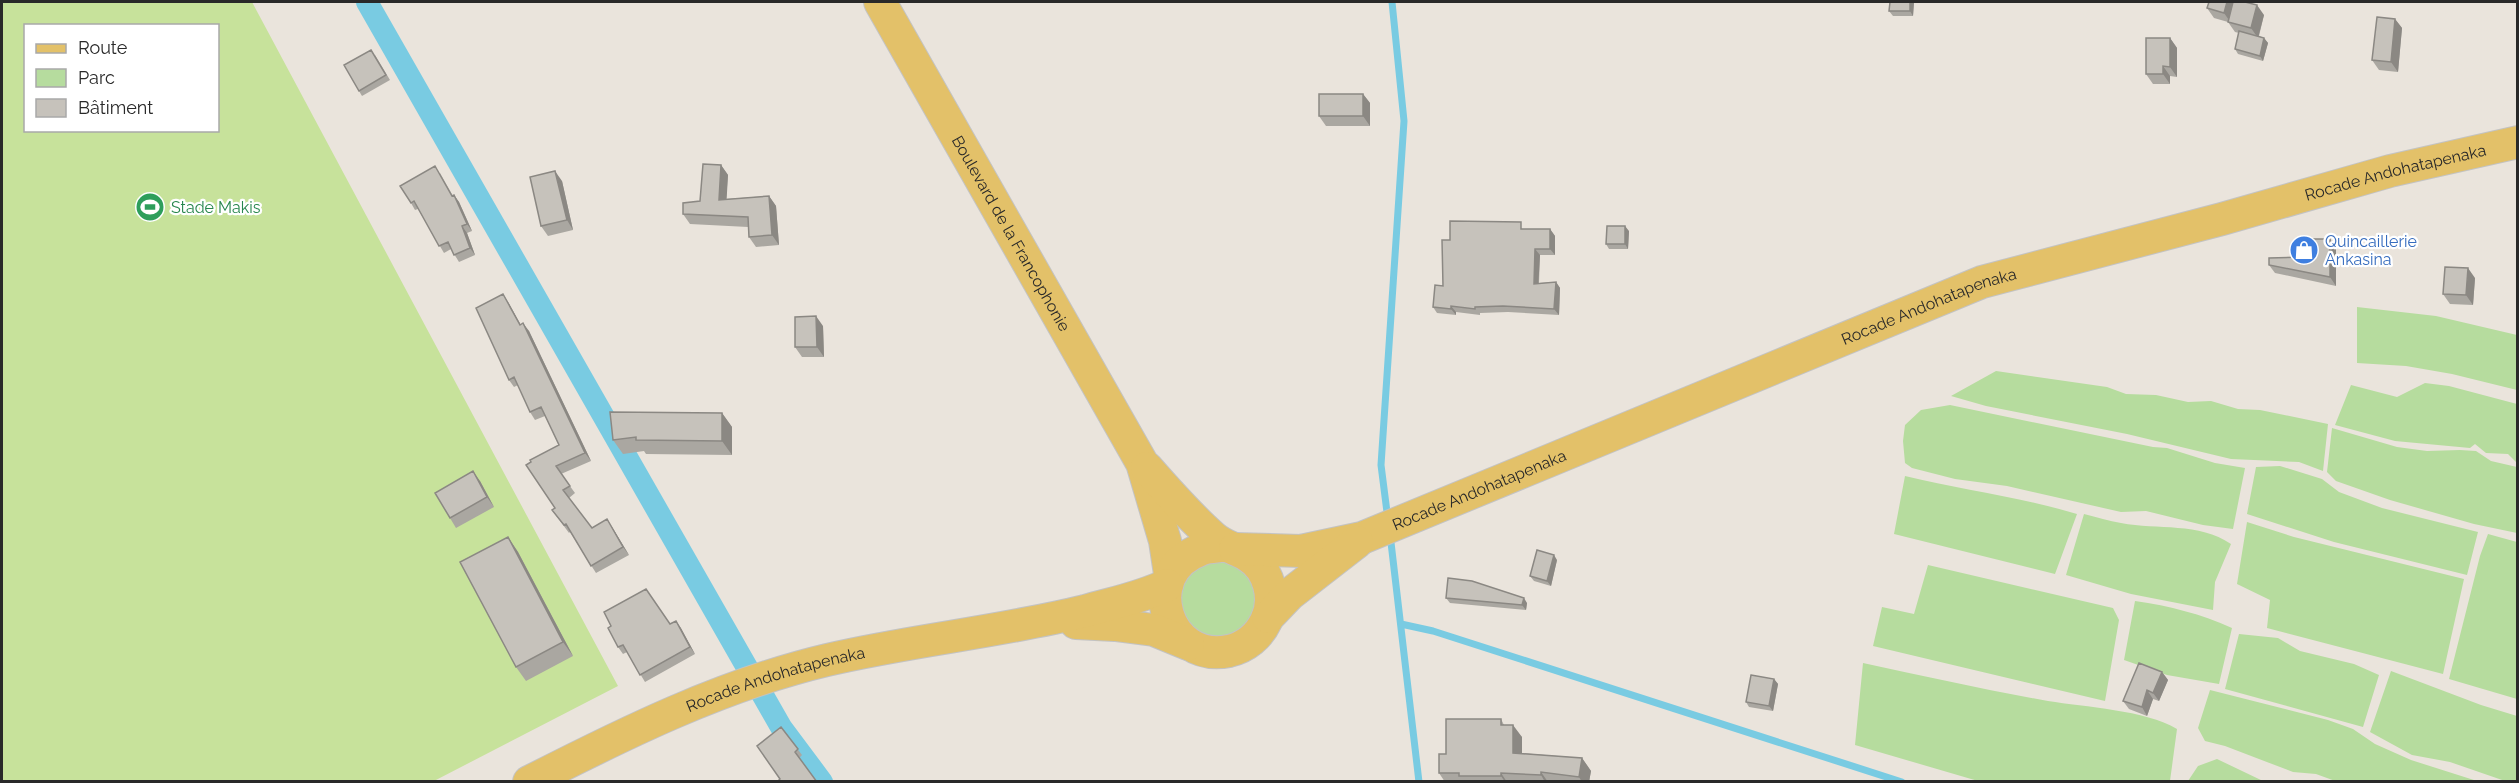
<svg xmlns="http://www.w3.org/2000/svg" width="2519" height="783" font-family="Raleway,sans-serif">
	<rect width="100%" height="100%" fill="#eae4dc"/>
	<path fill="#b6dc9e" d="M2357 307 2436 316 2517 335V390L2452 374 2406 366 2357 363Z
		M1996 371 2107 387 2126 394 2156 395 2188 402 2211 401 2238 409 2260 410 2328 424 2323 471 2299 462 2231 459 2127 434 1986 406 1951 396Z
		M2425 383 2449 386 2517 404V463L2508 454 2486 453 2475 444 2470 448 2395 441 2335 425 2351 385 2397 397Z
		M1950 405 2153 447 2167 448 2215 463 2245 468 2233 529 2203 525 2146 511 2121 512 2007 486 1955 479 1912 468 1905 463 1903 441 1905 425 1921 410Z
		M2332 428 2397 447 2427 451 2460 450 2476 451 2491 461 2517 467V533L2474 524 2390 500 2336 481 2327 472Z
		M2280 466 2322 479 2339 492 2382 508 2478 532 2467 575 2334 542 2247 514 2256 467Z
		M1905 476C1963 490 2021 497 2077 514L2055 574 1894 534Z
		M2084 514C2097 517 2109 521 2121 523 2158 530 2199 522 2231 544L2215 582 2213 610 2131 594 2066 575Z
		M2247 522 2294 537 2464 579 2443 674 2267 628 2270 600 2237 584Z
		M2488 534 2517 542V699L2449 679 2480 556Z
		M1200 555 1251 569 1258 609 1241 632 1212 639 1185 627 1173 586Z
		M1928 565 2113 608 2119 620 2105 701 1873 646 1882 607 1914 614Z
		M2135 601C2170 606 2201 614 2232 628L2219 684 2167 675 2124 660Z
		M2239 634 2278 638 2300 651 2354 664 2379 675 2363 727 2225 689Z
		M1863 663C1924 676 1986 690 2048 701 2085 707 2145 710 2177 729L2170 781H1978L1855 745Z
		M2391 671 2481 705 2517 716V781H2505L2450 762 2412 755 2370 732Z
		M2210 690 2328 720 2353 729 2375 744 2411 760 2477 781 2338 782 2316 774 2293 772 2225 746 2205 741 2198 728Z
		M2217 759 2263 781H2188L2198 766Z"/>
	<path fill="#c7e29b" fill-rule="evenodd" d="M2 2H252L618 686 434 781 2 782ZM26 26H218V130H26Z"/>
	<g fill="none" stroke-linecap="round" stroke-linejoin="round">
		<path stroke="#79cbe2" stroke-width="7" d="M1388 520 1381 465 1404 121 1392 2
			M1390 534 1419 782
			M1401 624 1433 631 1902 782"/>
		<path stroke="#79cbe2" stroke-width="22" d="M367 2 781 727 822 782"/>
		<g stroke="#c3c3c3" stroke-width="34">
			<g id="major">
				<path id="s1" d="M880 2 1142 463 1165 541 1170 574"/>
				<path d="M1147 468C1168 492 1189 516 1213 537 1224 547 1236 548 1248 556 1269 569 1277 599 1266 621 1259 636 1246 647 1229 651 1166 664 1138 573 1200 550 1206 547 1215 547 1222 546"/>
				<path id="s2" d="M1235 549 1301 551 1362 538 1982 282 2222 219 2390 171 2518 142"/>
				<path d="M1268 617 1290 594 1357 542"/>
				<path d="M1076 623 1115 625 1154 630 1188 644"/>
				<path id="s3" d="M529 782C625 733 722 685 827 660 912 640 1000 632 1085 611 1113 603 1140 598 1167 585"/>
			</g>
		</g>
		<use href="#major" stroke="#e3c169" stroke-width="32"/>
	</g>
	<path fill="#aaa7a1" d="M1914 2 1913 16H1893L1889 11Z
		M2207 8 2264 15 2259 36 2264 38 2268 43 2263 61 2238 54 2235 49 2239 33 2235 32 2228 22 2214 18Z
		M2395 19 2402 28 2398 72 2379 70 2372 60Z
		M2170 38 2177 48V77L2170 76V84H2153L2146 74Z
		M375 55 390 80 362 96 359 91Z
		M1363 94 1370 103V126H1326L1319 116Z
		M721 165 728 175 726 199 769 196 776 206 779 245 756 247 749 237 748 227 690 224 683 214 700 201Z
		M440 173 453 196 454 195 459 202 472 231 467 233 475 255 459 262 451 249 444 253 418 209 415 210 411 203Z
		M562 181 573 230 548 236 541 226Z
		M1526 229H1550L1555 236V255H1540L1539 283 1556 282 1560 288 1559 315 1508 312 1480 313V315L1456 312V315L1437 313 1433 307 1443 286 1450 240Z
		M1629 231 1628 249H1609L1606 244Z
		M2330 239 2336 248V286L2275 273 2269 265 2306 257Z
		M2475 278 2473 305 2450 304 2443 294Z
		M508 302 521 325 529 331 591 461 561 474 575 493 569 498 592 528 612 527 629 555 596 573 570 532 569 533 552 510 555 508 526 465 559 445 545 416 535 420 530 412 518 385 514 387 509 380Z
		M823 326 824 357H802L795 347Z
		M722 413 732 427V455L646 454 644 451 623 454 613 440Z
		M480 481 494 507 456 528 450 518Z
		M508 537 518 552 573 656 526 681 516 667Z
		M1557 560 1551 586 1534 581 1530 576Z
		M1446 598 1527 603 1526 610 1450 603Z
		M676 621 695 654 645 682 627 652 623 654 618 647Z
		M2162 672 2168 680 2159 701 2153 699 2147 716 2129 709 2123 701Z
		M1774 679 1778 684 1773 711 1749 707 1746 702Z
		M1501 719 1504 725 1522 737V753L1582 758 1591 771 1589 782H1445L1439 773 1446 754Z
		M781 727 802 755 780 779Z"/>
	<path fill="#8b8883" d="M1910 2H1914L1913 16 1910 11Z
		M2227 2H2237L2231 23 2224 13Z
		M2257 5 2264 15 2258 38 2251 28Z
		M2395 19 2402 28 2398 72 2391 62Z
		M2170 38 2177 48V77L2170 67Z
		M2264 38 2268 43 2263 61 2260 56Z
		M2163 66 2170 76V84L2163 74Z
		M1363 94 1370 103V126L1363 116Z
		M721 165 728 175 726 210 719 200Z
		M555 171 562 181 573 230 567 220Z
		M454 195 459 202 472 231 467 224Z
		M769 196 776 206 779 245 772 235Z
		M462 226 467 233 475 255 470 248Z
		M1625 226 1629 231 1628 249 1625 244Z
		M1550 229 1555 236V255L1550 249Z
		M2330 239 2336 248V286L2330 277Z
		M1535 249 1540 255 1538 290 1534 284Z
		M2468 268 2475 278 2473 305 2466 295Z
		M1556 282 1560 288 1559 315 1554 309Z
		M503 294 508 302 525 333 520 325Z
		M1451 306 1456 312V315L1451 309Z
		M816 316 823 326 824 357 817 347Z
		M523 323 529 331 591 461 585 453Z
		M722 413 732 427V455L722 441Z
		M473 471 480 481 494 507 487 497Z
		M607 519 612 527 629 555 623 547Z
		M508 537 518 552 573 656 563 642Z
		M1554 555 1557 560 1551 586 1547 581Z
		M1524 598 1527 603 1526 610 1522 605Z
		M676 621 681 628 695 654 690 647Z
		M2162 672 2168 680 2159 701 2153 693Z
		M1774 679 1778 684 1773 711 1769 706Z
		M2147 690 2153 699 2147 716 2142 707Z
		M1513 725 1522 737V765L1513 753Z
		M1582 758 1591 771 1589 782H1582L1579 777Z
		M1541 772 1548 782H1545L1541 775Z
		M1501 773 1507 782H1505L1501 776Z"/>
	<path fill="#c6c2bb" stroke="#8b8883" stroke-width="1.5" d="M1890 2H1910V11H1889Z
		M2209 2H2227L2224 13 2207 8Z
		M2233 2H2245L2257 5 2251 28 2228 22Z
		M2377 17 2395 19 2391 62 2372 60Z
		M2239 31 2264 38 2260 56 2235 49Z
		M2146 38H2170V67L2163 66V74H2146Z
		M371 50 386 75 359 91 344 65Z
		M1319 94H1363V116H1319Z
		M703 164 721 165 719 200 769 196 772 235 749 237 748 217 683 214V203L700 201Z
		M435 166 452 196 454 195 467 224 462 226 470 248 454 255 448 242 439 246 414 201 411 203 400 186Z
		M555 171 567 220 541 226 530 177Z
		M1450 221 1521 222V229H1550V249H1535L1534 284 1556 282 1554 309 1503 306 1475 307V309L1451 306V309L1433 307 1435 285 1443 286 1442 240H1450Z
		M1607 226H1625V244H1606Z
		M2306 239H2330V277L2269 265V258L2306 257Z
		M2445 267 2468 268 2466 295 2443 294Z
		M503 294 520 325 523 323 585 453 556 466 570 486 563 490 592 528 607 519 623 547 591 566 566 524 564 525 552 510 555 508 526 465 531 462 530 460 559 445 541 407 530 412 514 377 509 380 476 308Z
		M816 316 817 347H795V317Z
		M610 412 722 413V441L636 440V437L613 440Z
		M473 471 487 497 450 518 435 493Z
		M508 537 563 642 516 667 460 562Z
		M1537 550 1554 555 1547 581 1530 576Z
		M1448 578 1472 581 1524 598 1522 605 1446 598Z
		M646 589 670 624 676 621 690 647 640 675 623 645 618 647 608 628 611 626 604 612Z
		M2139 663 2162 672 2153 693 2147 690 2142 707 2123 701Z
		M1751 675 1774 679 1769 706 1746 702Z
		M1446 719H1501V725H1513V753L1582 758 1579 777 1541 772V775L1501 773V776H1459V773H1439V754H1446Z
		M781 727 798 749 795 752 817 782H777L780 779 757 746Z"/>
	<defs>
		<g id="stadium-disc" transform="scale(1.5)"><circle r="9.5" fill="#2e9e5b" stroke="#fff"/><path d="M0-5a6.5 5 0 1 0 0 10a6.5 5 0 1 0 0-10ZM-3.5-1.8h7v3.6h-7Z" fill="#fff"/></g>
		<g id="shop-disc" transform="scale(1.5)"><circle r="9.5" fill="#3f7fe0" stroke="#fff"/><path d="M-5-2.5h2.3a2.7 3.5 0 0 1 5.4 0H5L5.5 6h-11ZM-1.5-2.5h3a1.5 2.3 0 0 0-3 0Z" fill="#fff"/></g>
	</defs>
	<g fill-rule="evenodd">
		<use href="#stadium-disc" x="150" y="207"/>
		<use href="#shop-disc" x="2304" y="250"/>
	</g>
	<g text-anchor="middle" stroke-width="4.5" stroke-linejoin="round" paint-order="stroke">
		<g font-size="16" fill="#292929" stroke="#fff">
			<text dy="6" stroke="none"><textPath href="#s2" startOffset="1227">Rocade Andohatapenaka</textPath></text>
			<text dy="6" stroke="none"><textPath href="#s1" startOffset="266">Boulevard de la Francophonie</textPath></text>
			<text dy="6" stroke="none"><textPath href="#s2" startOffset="741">Rocade Andohatapenaka</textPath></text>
			<text dy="6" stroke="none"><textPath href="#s2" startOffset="255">Rocade Andohatapenaka</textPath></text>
			<text dy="6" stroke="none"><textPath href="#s3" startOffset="268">Rocade Andohatapenaka</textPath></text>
		</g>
		<g font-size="16" fill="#27864d" stroke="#fff" text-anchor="start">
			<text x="171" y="213">Stade Makis</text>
		</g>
		<g font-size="16" fill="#366cbe" stroke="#fff" text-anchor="start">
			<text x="2325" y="247">Quincaillerie<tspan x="2325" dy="18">Ankasina</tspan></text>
		</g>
	</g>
	<rect width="2519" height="783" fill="none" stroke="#292929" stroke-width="6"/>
	<rect x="24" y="24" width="195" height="108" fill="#ffffff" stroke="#a9a9a9" stroke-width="1.5"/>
	<rect x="36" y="44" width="30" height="9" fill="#e3c169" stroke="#a9a9a9" stroke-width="1.5"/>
	<text x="78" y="54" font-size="18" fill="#292929">Route</text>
	<rect x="36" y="69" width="30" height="18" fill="#b6dc9e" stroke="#a9a9a9" stroke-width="1.5"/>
	<text x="78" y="84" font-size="18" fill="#292929">Parc</text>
	<rect x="36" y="99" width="30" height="18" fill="#c6c2bb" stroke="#a9a9a9" stroke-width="1.5"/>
	<text x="78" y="114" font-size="18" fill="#292929">Bâtiment</text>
</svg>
